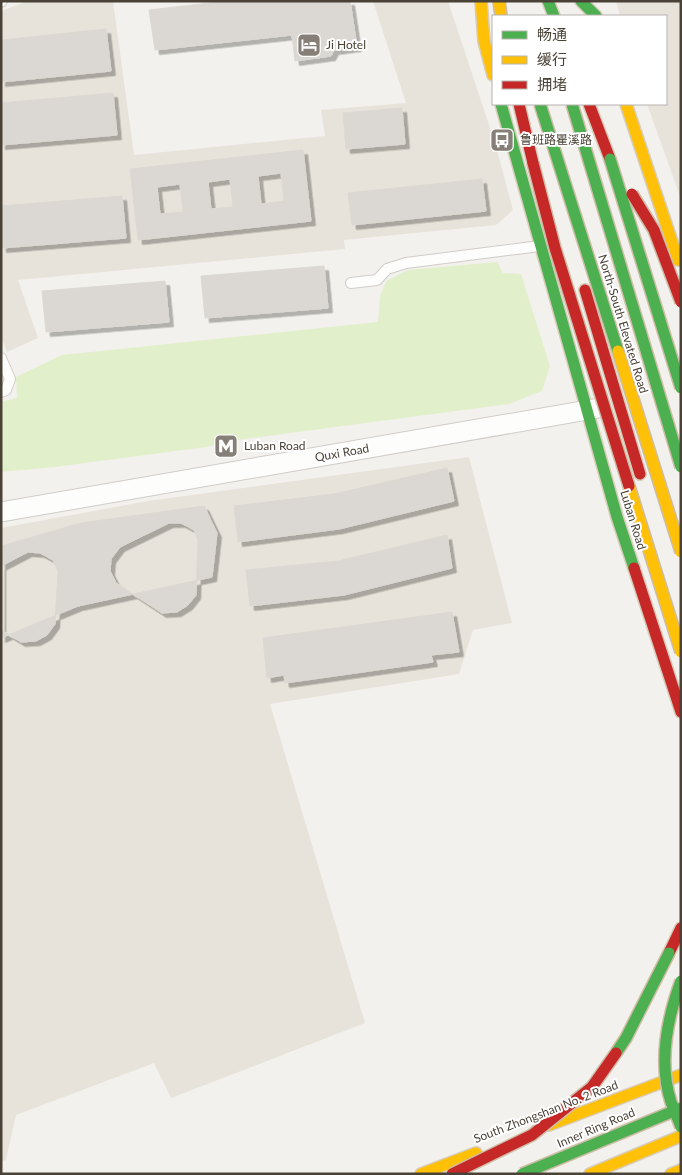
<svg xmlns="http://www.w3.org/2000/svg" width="682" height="1175" font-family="Lato,'Noto Sans SC',sans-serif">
	<defs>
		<filter id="shadow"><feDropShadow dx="4.5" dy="4.5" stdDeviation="0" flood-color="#0004"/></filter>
	</defs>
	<rect width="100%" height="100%" fill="#f3f1ed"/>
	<path fill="#e7e3da" d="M28 1H113L134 155 325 136 321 110 406 103 373 1H448L495 143 513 210 496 225 344 240 345 249 18 280 38 338 7 352 1 337V11Z
		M616 1H681V199L647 104H666V16H620Z
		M469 457 512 623 473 630 459 674 270 704 365 1023 171 1098 154 1063 16 1115 6 1160 1 1162V528L148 501Z"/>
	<path fill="#e2efcb" d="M497 262 503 273 521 274 550 366 542 391 509 404 230 441 206 447 55 467 1 472V402L17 398 16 377 62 355 378 322 380 296 386 281 408 270Z"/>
	<path fill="#dbd8d3" stroke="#dcd8d2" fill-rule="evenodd" filter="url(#shadow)" d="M227 1H350L357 47 334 50 331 56 295 61 292 35 155 50 149 10Z
		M106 29 111 71 1 82V40Z
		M113 93 117 135 1 145V103Z
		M402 108 405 144 346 149 343 113Z
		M303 150 311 221 138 240 130 169ZM281 173 284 201 261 204 258 176ZM230 179 233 207 211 209 208 182ZM180 184 183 212 160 214 157 187Z
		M482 179 486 211 352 225 348 193Z
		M122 196 126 238 2 248 1 206Z
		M324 266 328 308 205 318 201 276Z
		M165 281 169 322 46 332 42 291Z
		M447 468 454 501 339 529 238 542 234 506 334 494Z
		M204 506 217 533 212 577 78 606 1 638V546L81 523Z
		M169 523H181L194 530 198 541 196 595 188 605 177 612 162 613 116 583 110 571 111 559 120 547Z
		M447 535 452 568 344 595 250 606 246 570 338 561Z
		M28 552 40 553 53 560 58 571 55 624 47 635 36 641 21 642 1 630V566Z
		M452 612 459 652 431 655 433 662 285 683 284 675 267 678 263 638Z"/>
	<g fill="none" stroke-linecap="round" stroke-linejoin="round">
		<g stroke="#d0cdc9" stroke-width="12">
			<path id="lane" d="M1 2 2 1
				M351 283 377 280 387 269 406 263 540 246
				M1 358 10 379 6 390 1 392"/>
		</g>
		<g stroke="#d0cdc9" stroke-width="21">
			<path id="street" d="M1 512 599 408"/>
		</g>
		<g stroke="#d7ccb9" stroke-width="14">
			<path id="fast" d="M548 1 554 16
				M581 1 596 16
				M501 104 617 517 634 568"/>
		</g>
		<g stroke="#d7ccb9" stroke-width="14">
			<path id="slow" d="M481 1 484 41 493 75
				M626 104 678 260
				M549 1125 681 1075
				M421 1174 476 1153
				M590 1174 681 1136
				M671 1174 681 1170"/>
		</g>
		<g stroke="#d7ccb9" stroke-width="14">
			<path id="jam" d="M519 104 533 163
				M589 104 610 159
				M585 290 640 474
				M634 568 681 712
				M669 953 681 928"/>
		</g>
		<use href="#lane" stroke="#fdfdfc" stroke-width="10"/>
		<use href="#street" stroke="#fdfdfc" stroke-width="19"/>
		<use href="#fast" stroke="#4caf50" stroke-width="11"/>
		<use href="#slow" stroke="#ffc107" stroke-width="11"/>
		<use href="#jam" stroke="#c62828" stroke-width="11"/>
		<g stroke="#cdbda6" stroke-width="14" stroke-linecap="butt">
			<path id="fast-bridge" d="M540 104 618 351
				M572 104 681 467
				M610 159 681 388
				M681 981C667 1019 658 1062 671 1102 674 1110 678 1119 681 1127
				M616 1053 626 1038 669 953
				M522 1174 681 1108"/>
		</g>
		<g stroke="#cdbda6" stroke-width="14" stroke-linecap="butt">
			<path id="slow-bridge" d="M499 1 501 16
				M618 351 681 552
				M629 486 681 652"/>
		</g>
		<g stroke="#cdbda6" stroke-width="14" stroke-linecap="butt">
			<path id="jam-bridge" d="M533 163 555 248 629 486
				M632 194 654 230 681 302
				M452 1174 532 1135 592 1087 616 1053"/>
		</g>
		<use href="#fast-bridge" stroke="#4caf50" stroke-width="11"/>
		<use href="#slow-bridge" stroke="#ffc107" stroke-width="11"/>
		<use href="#jam-bridge" stroke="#c62828" stroke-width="11"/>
	</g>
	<defs>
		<g id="hotel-square" transform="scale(1.25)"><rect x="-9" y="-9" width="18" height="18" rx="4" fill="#867f77" stroke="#fff"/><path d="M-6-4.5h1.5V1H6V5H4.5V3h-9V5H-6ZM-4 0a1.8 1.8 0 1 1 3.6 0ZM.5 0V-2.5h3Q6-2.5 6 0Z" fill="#fff"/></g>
		<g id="bus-square" transform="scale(1.25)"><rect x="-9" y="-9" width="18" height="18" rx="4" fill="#867f77" stroke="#fff"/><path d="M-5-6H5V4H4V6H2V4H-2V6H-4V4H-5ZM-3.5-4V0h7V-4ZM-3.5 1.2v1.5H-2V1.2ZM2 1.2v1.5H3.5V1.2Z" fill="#fff"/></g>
		<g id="metro-square" transform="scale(1.25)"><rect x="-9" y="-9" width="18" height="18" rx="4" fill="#867f77" stroke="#fff"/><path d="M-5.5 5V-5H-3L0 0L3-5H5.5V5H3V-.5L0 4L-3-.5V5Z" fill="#fff"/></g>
	</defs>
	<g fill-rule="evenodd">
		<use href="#hotel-square" x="309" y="45"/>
		<use href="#bus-square" x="502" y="140"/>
		<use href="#metro-square" x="226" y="446"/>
	</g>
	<g text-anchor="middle" stroke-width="4" stroke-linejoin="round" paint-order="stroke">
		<g font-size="12" fill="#4b4237" stroke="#fff" text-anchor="start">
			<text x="326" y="49">Ji Hotel</text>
			<text x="520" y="144">鲁班路瞿溪路</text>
			<text x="244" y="450">Luban Road</text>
		</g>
		<g font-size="12" fill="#4b4237" stroke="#fff">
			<text transform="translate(623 324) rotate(73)" y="4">North-South Elevated Road</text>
			<text transform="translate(342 453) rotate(-10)" y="4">Quxi Road</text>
			<text transform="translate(633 520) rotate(73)" y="4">Luban Road</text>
			<text transform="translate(546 1112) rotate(-21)" y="4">South Zhongshan No. 2 Road</text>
			<text transform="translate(596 1128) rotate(-23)" y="4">Inner Ring Road</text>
		</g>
	</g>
	<rect width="682" height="1175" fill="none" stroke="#4b4237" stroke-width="5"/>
	<rect x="492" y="15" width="175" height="90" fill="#ffffff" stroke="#b7b3af"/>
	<rect x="502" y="31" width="25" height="8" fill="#4caf50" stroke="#b7b3af"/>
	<text x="537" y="40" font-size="15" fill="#4b4237">畅通</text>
	<rect x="502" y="56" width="25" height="8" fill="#ffc107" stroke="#b7b3af"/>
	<text x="537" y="65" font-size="15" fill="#4b4237">缓行</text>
	<rect x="502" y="81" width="25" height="8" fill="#c62828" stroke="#b7b3af"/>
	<text x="537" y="90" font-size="15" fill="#4b4237">拥堵</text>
</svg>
